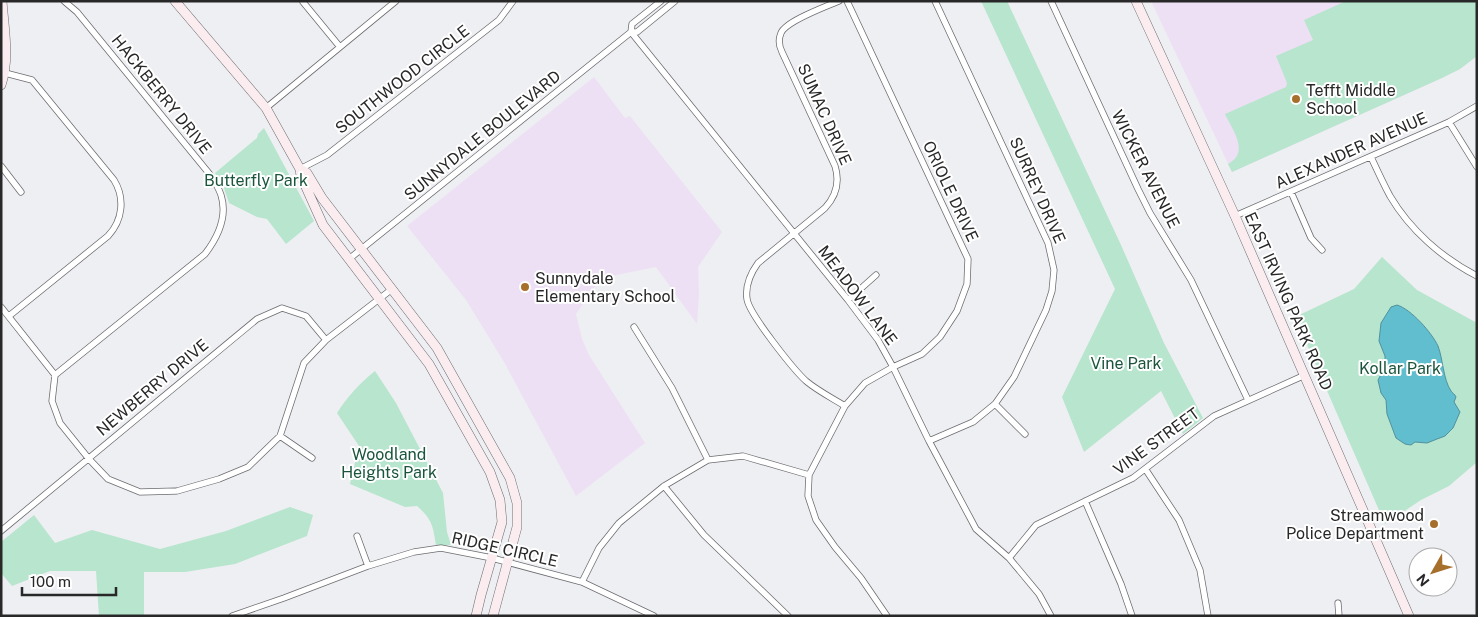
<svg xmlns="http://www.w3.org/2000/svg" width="1478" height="617" font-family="'Public Sans',sans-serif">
	<rect width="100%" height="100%" fill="#eeeff2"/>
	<path fill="#ede0f4" d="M1151 1H1477V56L1460 69 1442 78 1232 172Z
		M594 77 625 118 630 116 722 232 698 267 699 295 697 324 656 267 601 278 576 314 582 339 589 355 645 443 576 496 504 362 466 300 407 226Z"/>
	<path fill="#b7e5cd" d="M981 1H1007L1121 245 1164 343 1203 418 1183 434 1161 391 1084 452 1062 397 1115 289Z
		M1346 1H1477V56L1460 69 1442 78 1232 172 1228 164C1250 152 1233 131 1225 114L1286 87 1287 83 1276 56 1313 40 1304 20Z
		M264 128 314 221 286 244 267 219 257 217 229 203 223 185 215 173 257 138 258 134Z
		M1382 257 1417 290 1477 323V462L1449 486 1421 500 1385 524 1295 317 1354 289Z
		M375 371 396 403 443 493 447 532 451 545H436C433 526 432 519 417 506L405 507 350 484 359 446 337 413C348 396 359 384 375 371Z
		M290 507 313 515 307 536 235 564 185 572H144V616H99L96 571H50L12 586 1 573V542L34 515 55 543 92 530 160 549 226 531Z"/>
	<path fill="#61becf" stroke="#50919d" d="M1397 305C1411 309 1432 333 1438 346 1443 359 1443 379 1451 391 1452 393 1455 394 1456 397L1454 402 1460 412 1453 428 1445 436 1437 439 1427 443 1415 442 1411 445 1405 444 1396 438 1387 414 1386 400 1381 393 1378 380 1385 367V356L1379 341 1381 323 1391 307Z"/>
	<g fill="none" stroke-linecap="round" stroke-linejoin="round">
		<g stroke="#6b6c6f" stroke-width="7">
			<path id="street" d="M839 1C825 7 786 21 781 33 778 40 779 46 782 52L835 166C840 182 836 196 825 208L758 263C750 274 745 285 747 299 749 314 794 370 806 381 818 391 832 398 845 406
				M847 1 968 259 967 284 957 311 940 337 922 354 893 367 865 383 845 406 809 475 808 496 816 520 835 547 861 578 887 616
				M1051 1 1138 189 1150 213 1191 280 1248 400
				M303 2 340 47
				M631 32 848 300 878 340 893 367 929 441 976 529 1009 558 1039 594 1051 616
				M631 32 632 24 661 1
				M5 73 32 80 114 180C125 198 123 220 108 236L9 316
				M266 108 396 1
				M1449 122 1477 167
				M1371 157C1377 170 1383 183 1390 196 1410 230 1442 258 1477 276
				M1 166 21 192
				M300 169 327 155 499 20 513 1
				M1291 192 1311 238 1322 250
				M1235 216 1449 122 1477 106
				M349 259 631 32H637L675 1
				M848 300 876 275
				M1 307 55 375 52 401 60 423 89 459 108 479 140 492 177 491 219 479 248 467 280 436 304 363 326 340 392 289
				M634 327 672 388 708 460
				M55 375 205 254C218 237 228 217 221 195 219 189 215 182 212 177L77 12 64 1
				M995 404 1025 434
				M280 436 312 458
				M929 441 973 422 995 404 1014 377 1046 310 1052 291 1054 270 1048 243 935 1
				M1146 470 1179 520 1200 570 1208 616
				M664 486 704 535 788 616
				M1085 501 1121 584 1132 616
				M1 531 257 319 282 308 306 316 326 340
				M357 536 368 566
				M1009 558 1036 525 1133 478 1214 416 1305 375
				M582 582 599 548 619 523 664 486 708 460 743 456 809 475
				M1338 603 1339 616
				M232 616 284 598 368 566 414 552 441 548 492 558 582 582 654 616"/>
		</g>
		<g stroke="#6b6c6f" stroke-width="10">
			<path id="secondary" d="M175 1 266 108 300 169 301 176 323 225 429 364 490 472 500 500 502 522 481 595 476 616
				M1136 1 1235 216 1409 616
				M1 85C10 59 4 29 2 1
				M300 169 307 173 322 198 437 348 510 478 517 503V527L493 616"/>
		</g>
		<use href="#street" stroke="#fff" stroke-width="5.5"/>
		<use href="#secondary" stroke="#fbecf0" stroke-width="9"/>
	</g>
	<g fill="#a76f2c" stroke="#fff" stroke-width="2">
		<circle cx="1296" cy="99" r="5"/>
		<circle cx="525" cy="287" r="5"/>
		<circle cx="1434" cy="524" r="5"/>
	</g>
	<g text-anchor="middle" stroke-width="4" stroke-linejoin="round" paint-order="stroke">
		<g font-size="16" fill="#282829" stroke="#fff">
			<text transform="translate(402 79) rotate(-38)" y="6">SOUTHWOOD CIRCLE</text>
			<text transform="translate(162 94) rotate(51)" y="6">HACKBERRY DRIVE</text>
			<text transform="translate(825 114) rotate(66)" y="6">SUMAC DRIVE</text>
			<text transform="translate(482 135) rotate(-39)" y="6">SUNNYDALE BOULEVARD</text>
			<text transform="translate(1351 150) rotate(-24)" y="6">ALEXANDER AVENUE</text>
			<text transform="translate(1146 169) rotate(63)" y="6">WICKER AVENUE</text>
			<text transform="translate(1038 190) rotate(66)" y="6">SURREY DRIVE</text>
			<text transform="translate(951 191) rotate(65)" y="6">ORIOLE DRIVE</text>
			<text transform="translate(858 295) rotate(53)" y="6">MEADOW LANE</text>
			<text transform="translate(1289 301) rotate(66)" y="6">EAST IRVING PARK ROAD</text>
			<text transform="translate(152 387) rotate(-40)" y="6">NEWBERRY DRIVE</text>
			<text transform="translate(1156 441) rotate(-36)" y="6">VINE STREET</text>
			<text transform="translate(505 549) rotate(13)" y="6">RIDGE CIRCLE</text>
		</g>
		<g font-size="16" fill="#282829" stroke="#fff" text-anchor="start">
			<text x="1306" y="96">Tefft Middle<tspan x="1306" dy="18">School</tspan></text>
			<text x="535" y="284">Sunnydale<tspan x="535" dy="18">Elementary School</tspan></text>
			<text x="1424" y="521" text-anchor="end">Streamwood<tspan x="1424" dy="18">Police Department</tspan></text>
		</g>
		<g font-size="16" fill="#1a543c" stroke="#fff">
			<text x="256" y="186">Butterfly Park</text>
			<text x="1126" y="369">Vine Park</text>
			<text x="1400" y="374">Kollar Park</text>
			<text x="389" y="460">Woodland<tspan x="389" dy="18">Heights Park</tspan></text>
		</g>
	</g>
	<rect width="1478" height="617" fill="none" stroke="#282829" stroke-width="5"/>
	<g transform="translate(1433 572) rotate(231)"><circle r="24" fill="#ffffff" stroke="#a9a9a9"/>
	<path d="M0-4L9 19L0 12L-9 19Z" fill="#a76f2c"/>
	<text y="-8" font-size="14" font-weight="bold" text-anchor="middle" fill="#282829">N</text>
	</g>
	<path d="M22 587v8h94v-8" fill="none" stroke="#282829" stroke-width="2.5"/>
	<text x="30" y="587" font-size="15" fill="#282829" stroke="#ffffff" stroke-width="4" paint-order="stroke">100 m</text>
</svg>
